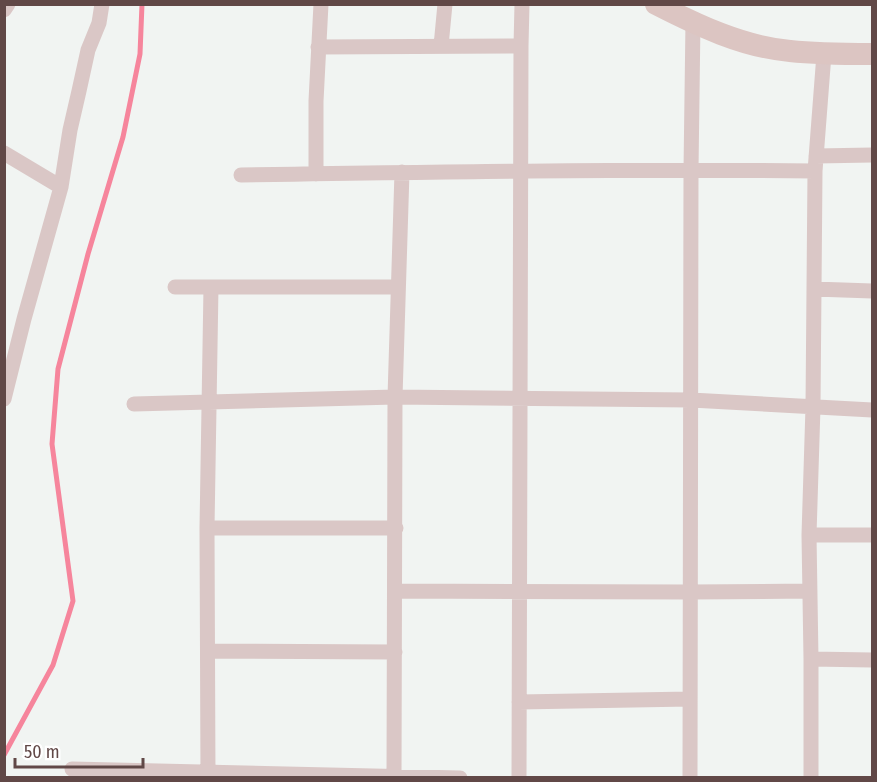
<svg xmlns="http://www.w3.org/2000/svg" width="877" height="782" font-family="'Fira Sans Condensed',sans-serif">
	<rect width="100%" height="100%" fill="#f1f4f2"/>
	<g fill="none" stroke-linecap="round" stroke-linejoin="round">
		<path stroke="#f6859c" stroke-width="5" d="M4 755 53 665 73 601 52 444 58 369 88 254 123 137 140 54 142 4"/>
		<path stroke="#dac7c6" stroke-width="15" d="M4 10 8 4
			M441 46 445 4
			M318 47 521 46
			M4 153 61 187
			M816 156 872 155
			M316 174V101L321 4
			M241 175C432 172 623 169 815 171
			M175 287H398
			M814 289 872 291
			M4 399 24 319 61 187 70 130 79 91 88 50 99 23 102 4
			M134 404 395 397 691 400 872 410
			M207 528H396
			M809 535H872
			M395 591 690 592 810 591
			M208 651 395 652
			M811 659 872 660
			M519 702 690 699
			M72 769 460 778
			M208 778 207 528 211 287
			M394 778 395 397 402 172
			M519 778 521 46 522 4
			M690 778 691 170 693 21
			M811 778V659L809 535 813 407 815 171 824 54"/>
		<path stroke="#dcc5c2" stroke-width="22" d="M656 4C697 25 743 47 790 51 817 54 845 54 872 54"/>
	</g>
	<rect width="877" height="782" fill="none" stroke="#614847" stroke-width="12"/>
	<path d="M15 758v9h128v-9" fill="none" stroke="#614847" stroke-width="3"/>
	<text x="24" y="758" font-size="18" fill="#614847" stroke="#ffffff" stroke-width="4.5" paint-order="stroke">50 m</text>
</svg>
